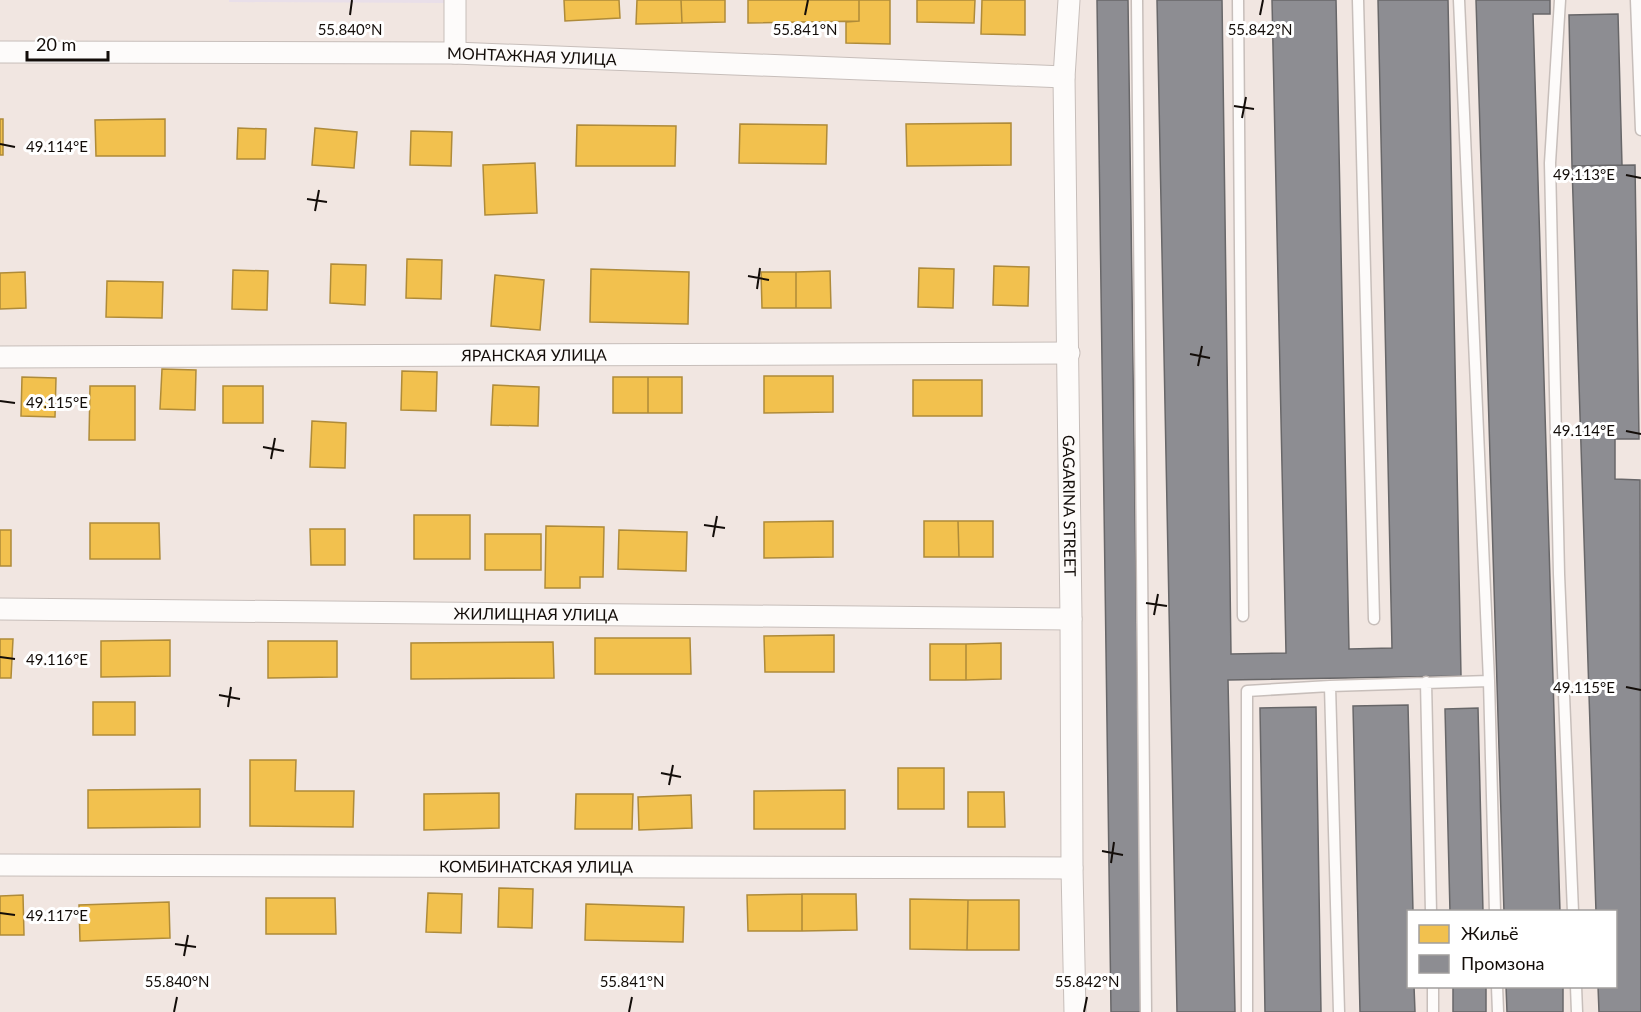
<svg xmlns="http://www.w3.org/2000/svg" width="1641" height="1012" font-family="Lato,sans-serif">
	<rect width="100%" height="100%" fill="#f1e6e1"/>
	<path fill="#e9dfe9" d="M229 0H444V3L229 2Z"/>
	<path fill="#f2c14e" stroke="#af8b39" stroke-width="1.5" d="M564 0H619L620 18 565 21Z
		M637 0H681L682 23 636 24Z
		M681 0H725V22L682 23Z
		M748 0H859V21L748 23Z
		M859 0H890V44L846 43V22L859 21Z
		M917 0H975L974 23 917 22Z
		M982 0H1025V35L981 34Z
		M0 119H3V155H0Z
		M165 119V156H96L95 120Z
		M1011 123V165L907 166 906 124Z
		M740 124 827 125 826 164 739 163Z
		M577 125 676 126 675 166H576Z
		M238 128 266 129 265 159H237Z
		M315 128 357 132 354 168 312 165Z
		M411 131 452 132 451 166 410 165Z
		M535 163 537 213 485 215 483 165Z
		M407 259 442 260 441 299 406 298Z
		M331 264 366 265 365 305 330 303Z
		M994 266 1029 267 1028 306 993 305Z
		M919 268 954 269 953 308 918 307Z
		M591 269 689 272 688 324 590 322Z
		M233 270 268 271 267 310 232 309Z
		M830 271 831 308H796V272Z
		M25 272 26 308 0 309V273Z
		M761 272H796V308H762Z
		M495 275 544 280 540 330 491 326Z
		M107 281 163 282 162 318 106 317Z
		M162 369 196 370 195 410 160 409Z
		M402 371 437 372 436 411 401 410Z
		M764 376H833V412L764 413Z
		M22 377 56 378 55 417 21 416Z
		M613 377H648V413H613Z
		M648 377H682V413H648Z
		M913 380H982V416H913Z
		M493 385 539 387 538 426 491 425Z
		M90 386H135V440H89Z
		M223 386H263V423H223Z
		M312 421 346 423 345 468 310 467Z
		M414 515H470V559H414Z
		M833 521V557L764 558V522Z
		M924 521H958L959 557H924Z
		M958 521H993V557H959Z
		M90 523H159L160 559H90Z
		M546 526 604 527 603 577H580V588H545Z
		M310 529H345V565H311Z
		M0 530H11V566H0Z
		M619 530 687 532 686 571 618 569Z
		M485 534H541V570H485Z
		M834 635V672H765L764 636Z
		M595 638H690L691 674H595Z
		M0 639H13L11 678H0Z
		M170 640V676L101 677V641Z
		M268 641H337V677L268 678Z
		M553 642 554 678 411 679V643Z
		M1001 643V679L966 680V644Z
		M930 644H966V680H930Z
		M93 702H135V735H93Z
		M250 760H296L295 791H354L353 827 250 826Z
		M898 768H944V809H898Z
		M200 789V827L88 828V790Z
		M845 790V829H754V791Z
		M968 792H1004L1005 827H968Z
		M499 793V828L424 830V794Z
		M576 794H633L632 829H575Z
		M691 795 692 828 639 830 638 797Z
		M499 888 533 889 532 928 498 927Z
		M428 893 462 894 461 933 426 932Z
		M802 894H856L857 930 802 931Z
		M802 894V931H748L747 895Z
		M23 895 24 935H0V896Z
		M266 898H335L336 934H266Z
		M910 899 968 900 967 950 910 949Z
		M968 900H1019V950H967Z
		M169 902 170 938 80 941 79 905Z
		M586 904 684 907 683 942 585 940Z"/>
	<path fill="#8d8d92" stroke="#686769" stroke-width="1.5" d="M1097 0H1128L1142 1012H1111Z
		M1157 0H1222L1231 654 1286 653 1272 0H1336L1349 649 1392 648 1378 0H1448L1461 676 1228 680 1235 1012H1177Z
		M1476 0H1550V14H1533L1560 912H1504Z
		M1618 14 1622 165 1572 166 1569 15Z
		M1635 165 1639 439H1615V479L1640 480 1641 1012H1599L1598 986H1616V912H1596L1572 166Z
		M1408 705 1413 912H1408V986H1414L1415 1012H1360L1353 706Z
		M1316 707 1321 1012H1265L1260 708Z
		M1478 708 1483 912H1450L1445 709Z
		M1453 986H1486V1012H1453Z
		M1506 986H1563V1012H1507Z"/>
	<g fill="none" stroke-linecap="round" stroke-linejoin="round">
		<g stroke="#c7beba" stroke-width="13">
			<path id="service" d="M1137 0 1146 1012
				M1238 0 1243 616
				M1358 0 1374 619
				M1459 0 1489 681 1495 912
				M1560 0 1550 163 1559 574 1573 912
				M1636 0 1641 130
				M1426 682 1431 912
				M1330 686 1339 1012
				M1433 986V1012
				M1497 986 1498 1012
				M1576 986 1577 1012
				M1247 1012V691L1330 686 1489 681"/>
		</g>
		<g stroke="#c7beba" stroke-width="23">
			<g id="minor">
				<path id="s1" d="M1069 0 1064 77 1071 619 1072 868 1075 1012"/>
				<path id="s2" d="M0 52 455 53 1064 77"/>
				<path d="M455 53V0"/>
				<path id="s3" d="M0 357 1069 353"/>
				<path id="s4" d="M0 609 1071 619"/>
				<path id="s5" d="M0 865 1072 868"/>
			</g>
		</g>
		<use href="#service" stroke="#fdfbfa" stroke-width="10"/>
		<use href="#minor" stroke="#fdfbfa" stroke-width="21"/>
	</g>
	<path fill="none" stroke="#130d09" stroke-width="2" d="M350 15 352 0M805 15 808 0M1260 15 1263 0M1234 106 1254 109M1242 118 1246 97M0 144 15 147M1626 175 1641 178M307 199 327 202M315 211 319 190M748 276 769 280M757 289 760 268M1190 354 1210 358M1198 366 1202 346M0 401 15 403M1626 431 1641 434M263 447 284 451M271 459 275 438M704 525 725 528M713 537 717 516M1146 603 1167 606M1154 615 1158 594M0 657 15 659M1626 687 1641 690M219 695 240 699M228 707 231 687M661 773 681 777M669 785 673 765M1102 851 1123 855M1111 863 1114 842M0 913 15 915M175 944 196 947M184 956 188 935M174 1012 177 997M629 1012 632 997M1084 1012 1087 997"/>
	<g text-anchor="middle" stroke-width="6" stroke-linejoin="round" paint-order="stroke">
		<g font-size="16" fill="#130d09" stroke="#fff">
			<text dy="6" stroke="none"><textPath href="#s2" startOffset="532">МОНТАЖНАЯ УЛИЦА</textPath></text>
			<text dy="6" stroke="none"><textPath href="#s3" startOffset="534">ЯРАНСКАЯ УЛИЦА</textPath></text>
			<text dy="6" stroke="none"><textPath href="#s1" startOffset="506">GAGARINA STREET</textPath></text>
			<text dy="6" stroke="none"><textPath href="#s4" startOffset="536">ЖИЛИЩНАЯ УЛИЦА</textPath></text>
			<text dy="6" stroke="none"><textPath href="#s5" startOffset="536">КОМБИНАТСКАЯ УЛИЦА</textPath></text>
		</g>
	</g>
	<g font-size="15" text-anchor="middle" fill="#130d09" stroke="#fff" stroke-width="6" stroke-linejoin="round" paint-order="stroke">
		<text x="350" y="35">55.840°N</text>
		<text x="805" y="35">55.841°N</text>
		<text x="1260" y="35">55.842°N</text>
		<text x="57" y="152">49.114°E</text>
		<text x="1584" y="180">49.113°E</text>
		<text x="57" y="408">49.115°E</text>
		<text x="1584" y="436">49.114°E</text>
		<text x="57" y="665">49.116°E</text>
		<text x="1584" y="693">49.115°E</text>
		<text x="57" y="921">49.117°E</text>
		<text x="177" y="987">55.840°N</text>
		<text x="632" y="987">55.841°N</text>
		<text x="1087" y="987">55.842°N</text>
	</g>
	<rect x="1407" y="910" width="210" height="78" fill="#ffffff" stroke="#a19e9d" stroke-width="1.5"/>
	<rect x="1419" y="925" width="30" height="18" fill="#f2c14e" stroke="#a19e9d" stroke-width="1.5"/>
	<text x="1461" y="940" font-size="18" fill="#130d09">Жильё</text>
	<rect x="1419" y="955" width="30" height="18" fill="#8d8d92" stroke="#a19e9d" stroke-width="1.5"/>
	<text x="1461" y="970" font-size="18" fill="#130d09">Промзона</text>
	<path d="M27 51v9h81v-9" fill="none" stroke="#130d09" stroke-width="3"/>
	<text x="36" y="51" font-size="18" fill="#130d09" stroke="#ffffff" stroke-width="4.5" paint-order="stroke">20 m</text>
</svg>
